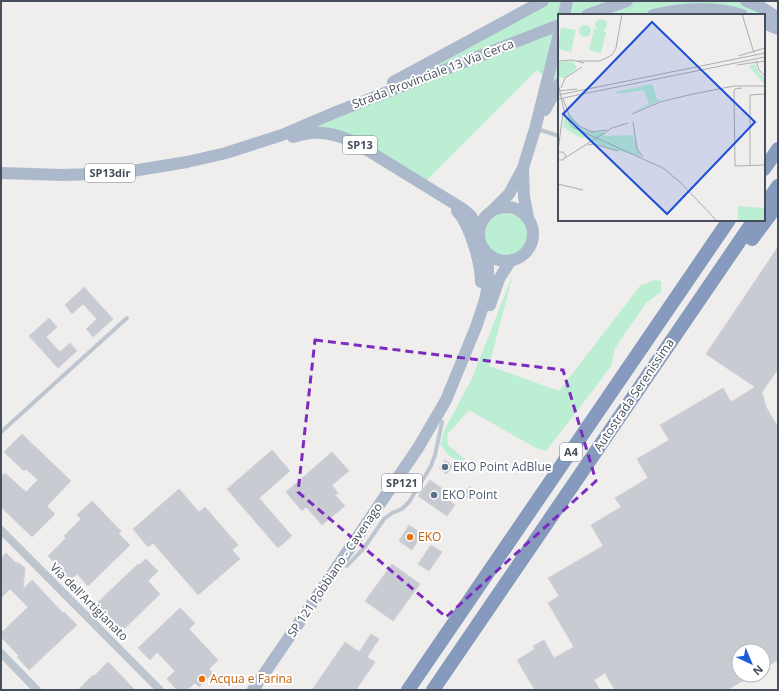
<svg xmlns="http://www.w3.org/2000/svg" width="779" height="691" font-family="'Open Sans',sans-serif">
	<rect width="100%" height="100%" fill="#f0eded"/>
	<path fill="#bbeed3" d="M550 1H748L778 20 764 17V15H757L735 9 649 13 640 15H559V78L556 83H552L537 70 426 181 314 127Z
		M485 234a22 22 0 1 1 44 0a22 22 0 1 1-44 0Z
		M513 274 489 366 559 391 640 286 654 280 661 281V292L646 303 615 348 611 366 597 385 546 451 536 448 469 410 447 435 448 445 467 461 466 466 448 455 440 444 445 429 472 378Z"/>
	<path fill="#c9cbd3" stroke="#d1d2d8" d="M778 247V369L762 392 766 407 778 427V660L763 669V651H739V675H753L727 690H615L605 673 594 680 600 690H535L517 660 535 649 533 646 544 640 554 658 574 647 548 603 559 596 548 578 603 546 591 525 621 507 615 498 648 478 637 459 669 440 660 425 723 388 731 402 755 387 706 354Z
		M84 287 113 319 93 337 86 329 97 319 83 304 72 314 65 305Z
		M49 318 57 327 46 337 60 352 70 343 77 351 58 368 29 336Z
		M22 434 71 481 47 506 55 514 32 537 1 507V477L5 473 26 492 38 480 26 469 24 471 4 452Z
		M272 450 290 471 259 498 292 536 278 548 227 489Z
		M332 452 349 471 332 485 338 493 335 495 345 506 322 525 306 507 302 511 286 492Z
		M445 460 453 466 446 474 439 468Z
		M430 480 453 496 450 501 455 505 447 516 418 496Z
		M469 487 477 492 471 501 463 495Z
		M179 489 199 512 205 507 238 545 232 550 240 559 198 595 153 543 148 547 133 529Z
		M92 501 121 531 119 534 130 545 88 586 77 574 71 580 48 556 66 538 64 536 81 519 77 515Z
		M409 525 422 534 412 550 399 541Z
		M431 545 442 552 429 571 418 564Z
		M6 553 16 563H19L25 568 23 589 32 580 63 613 64 612 77 625 29 670 17 657 19 656 1 637V633L28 607 10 589 1 598V559Z
		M146 559 158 571 148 581 160 594 122 631 96 604 138 564 139 565Z
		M392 564 420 584 393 621 365 601Z
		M180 608 195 623 189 629 218 660 209 669 213 673 199 687 195 683 187 690H177L167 679 175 671 157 652 150 660 138 648Z
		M371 634 379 639 367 657 375 662 356 690H312L345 642 359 652Z
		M108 662 135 690H78L93 675 94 676Z"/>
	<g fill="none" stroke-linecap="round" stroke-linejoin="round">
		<path stroke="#bdc6cf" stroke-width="4" d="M537 129 559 136
			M1 432 127 318
			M347 566 364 548 384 519 392 513 402 509 409 502 431 466 435 455 442 422"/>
		<path stroke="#bdc6cf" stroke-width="8" d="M1 530 160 690
			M1 653 37 690"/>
		<path stroke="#acb9cc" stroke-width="12" d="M746 1 761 7 778 18
			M564 15 567 1
			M587 15 627 1
			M653 15C683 8 713 6 742 15
			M764 23 778 29
			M393 82 543 1
			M545 110 559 84
			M293 137C317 129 337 133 359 145L463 209 471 216 479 233
			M523 171 524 197 528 217
			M1 173 63 175 120 173 187 162 226 153 282 135 336 112 559 25
			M479 234a27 27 0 1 1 54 0a27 27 0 1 1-54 0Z
			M457 211C470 225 481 263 481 282
			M492 211 509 194 523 168 535 129 559 34
			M490 305 499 279 511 260
			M253 690 418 448 446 400 476 327 485 300 488 285V267L485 250"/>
		<path stroke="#859abc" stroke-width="14" d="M764 169 778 149
			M764 206 778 186
			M752 239 778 204
			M408 690 729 220
			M433 690 754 220"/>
	</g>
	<path fill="none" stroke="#7b2cbf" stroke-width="3" stroke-dasharray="8 5" stroke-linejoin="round" d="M315 340 563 370 596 481 446 617 298 492Z"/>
	<g fill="#5c6f8a" stroke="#fff" stroke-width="1.5">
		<circle cx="445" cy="467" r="4"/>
		<circle cx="434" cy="495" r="4"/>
	</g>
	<g fill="#e8710a" stroke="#fff" stroke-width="1.5">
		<circle cx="410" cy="537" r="4"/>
		<circle cx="202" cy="679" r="4"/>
	</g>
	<g text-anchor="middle" stroke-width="4" stroke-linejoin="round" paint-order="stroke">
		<g fill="#fff" stroke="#7d838c" stroke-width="1">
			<rect x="343" y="136" width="34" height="18" rx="3"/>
			<rect x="85" y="164" width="50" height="18" rx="3"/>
			<rect x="560" y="443" width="22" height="18" rx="3"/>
			<rect x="382" y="474" width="40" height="18" rx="3"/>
		</g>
		<g font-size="11" font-weight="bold" fill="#454e5a">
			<text x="360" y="149">SP13</text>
			<text x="110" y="177">SP13dir</text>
			<text x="571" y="456">A4</text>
			<text x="402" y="487">SP121</text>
		</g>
		<g font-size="12" fill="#454e5a" stroke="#fff">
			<text transform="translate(433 74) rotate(-21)" y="4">Strada Provinciale 13 Via Cerca</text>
			<text transform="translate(634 395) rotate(-56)" y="4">Autostrada Serenissima</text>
			<text transform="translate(335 570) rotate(-56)" y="4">SP 121 Pobbiano - Cavenago</text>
			<text transform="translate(89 602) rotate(45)" y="4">Via dell'Artigianato</text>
		</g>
		<g font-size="12" fill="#4e5e75" stroke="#fff" text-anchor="start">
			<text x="453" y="471">EKO Point AdBlue</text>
			<text x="442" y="499">EKO Point</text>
		</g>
		<g font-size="12" fill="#c56008" stroke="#fff" text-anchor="start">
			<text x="418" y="541">EKO</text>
			<text x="210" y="683">Acqua e Farina</text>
		</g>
	</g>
	<g transform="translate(558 14)">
		<rect width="207" height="207" fill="#f0eded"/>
		<path d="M37 11a6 6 0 1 1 12 0a6 6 0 1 1-12 0ZM21 17a6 6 0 1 1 12 0a6 6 0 1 1-12 0ZM3 13 18 16 13 38 0 35ZM36 15 48 18 43 39 31 36ZM15 47 19 54 7 64 0 63V48ZM197 50 201 59 207 64V71L192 54V52ZM94 70 99 85H105L106 78 107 84 76 98 91 89 85 76 60 80 57 78ZM8 96 26 116 46 118 47 122 75 121 83 143 33 129 28 124 21 123 5 113 6 105 10 103ZM180 192 207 194V207H180Z" fill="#bbeed3"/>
		<path fill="none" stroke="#acadb2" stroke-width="1" d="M184 0 196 39M180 42 207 34M0 47 14 46 26 49M19 47H42L54 41 58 34 64 0M198 47 201 56 207 62M179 51 207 47M0 69 7 101 14 113 105 154 123 169 159 207M3 74 7 64 24 53M184 74 177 75 176 78 177 152 207 151M0 77 19 75M0 81 207 39M0 85 207 43M5 85 12 103 21 112 34 118 49 116M74 100 102 88 135 80 176 72H207M75 108 79 135 85 143M30 131 36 130 60 137M0 137 5 99M0 138H5L8 142 5 146H0M7 144 54 114 70 109M192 152V81L207 80M0 170 25 176"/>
		<path fill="#1d4ed8" fill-opacity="0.15" stroke="#1d4ed8" stroke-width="2" d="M94 8 197 108 109 200 5 100Z"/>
		<rect width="207" height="207" fill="none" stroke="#454e5a" stroke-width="2"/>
	</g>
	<rect width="779" height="691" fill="none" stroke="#454e5a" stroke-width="4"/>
	<g transform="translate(751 663) rotate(136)"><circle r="19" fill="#ffffff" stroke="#b5b8bd"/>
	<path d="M0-3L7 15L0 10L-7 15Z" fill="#1b5cdb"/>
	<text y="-6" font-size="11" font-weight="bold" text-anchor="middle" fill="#454e5a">N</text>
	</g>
</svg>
